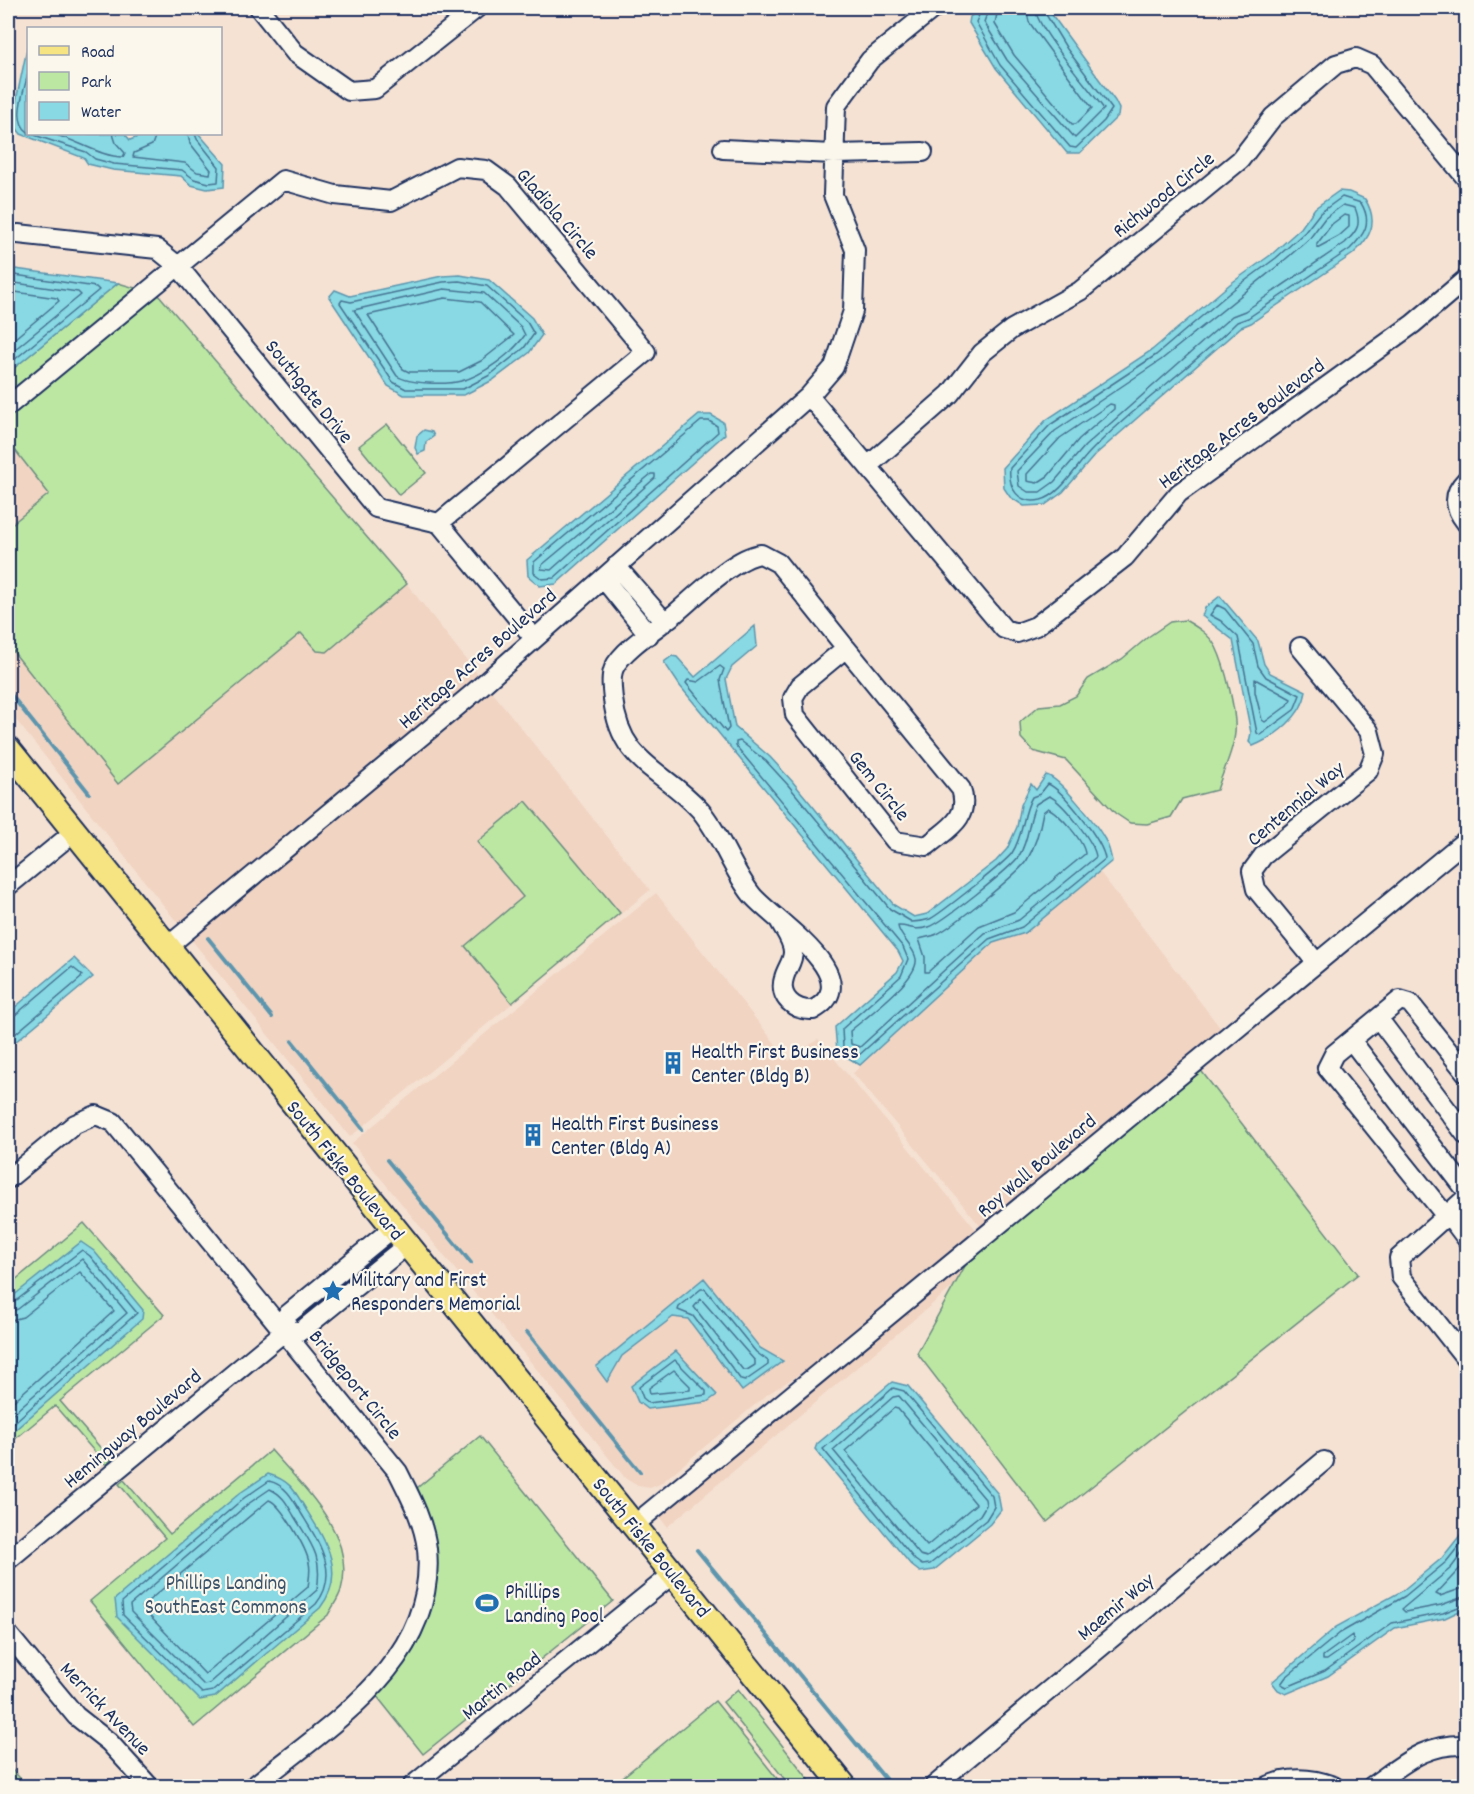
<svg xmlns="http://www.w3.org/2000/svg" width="1474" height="1794" font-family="Dekko,sans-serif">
	<rect width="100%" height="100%" fill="#f5e2d3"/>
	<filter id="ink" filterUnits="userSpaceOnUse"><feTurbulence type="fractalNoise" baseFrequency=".0167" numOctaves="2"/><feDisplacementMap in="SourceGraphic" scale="12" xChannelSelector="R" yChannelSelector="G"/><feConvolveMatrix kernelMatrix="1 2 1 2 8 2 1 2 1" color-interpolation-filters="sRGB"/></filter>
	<g filter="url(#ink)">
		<path fill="#f1d4c2" d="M8 441 49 495 8 527Z
			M407 584 480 677 180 926 8 710V645L119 783 301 633 317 651 327 652Z
			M490 689 650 890 350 1137 190 938Z
			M1099 871 1222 1030 982 1228 853 1073 993 943 1025 933Z
			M656 893 789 1061 818 1039 978 1232 826 1357 768 1394 660 1484 650 1488 638 1486 626 1479 352 1143Z
			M970 1257 955 1285 667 1527 658 1515Z"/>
		<path fill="#bce7a3" stroke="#6c8b80" stroke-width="1.5" d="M118 283 139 289 8 397V373Z
			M158 294 407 584 327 652 317 651 301 633 118 784 8 645V527L49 494 8 441V416Z
			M387 424 426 473 399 495 359 446Z
			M1185 620C1197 627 1209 634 1216 647 1225 665 1237 713 1235 733 1233 752 1223 771 1217 790L1182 799 1171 817 1147 824 1130 823 1115 813 1066 760 1033 751 1021 738 1020 722 1039 706 1060 704 1076 696 1088 679 1122 659 1148 637 1170 622Z
			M526 801 620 913 512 1003 465 946 523 897 477 842Z
			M1199 1068 1358 1274 1047 1522 917 1353 970 1257Z
			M84 1223 164 1315 60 1401 111 1460 106 1465 55 1406 8 1445V1286Z
			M480 1436 613 1601 423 1754 376 1695C404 1669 427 1636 433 1597 435 1584 432 1568 431 1555 430 1530 427 1511 417 1488Z
			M271 1450C303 1487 357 1535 341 1590 339 1598 332 1607 328 1615L194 1727 90 1601 165 1538 119 1484 124 1480 170 1534Z
			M738 1689 814 1786H790L723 1702Z
			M715 1701 783 1786H612Z
			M8 1766 28 1786H8Z"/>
		<path fill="#88d9e3" stroke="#5c95ae" stroke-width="1.5" d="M979 8H1047L1115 101 1119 109 1118 116 1080 153H1067L996 68 969 23 970 17Z
			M28 44V134H125L130 140 145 134H199L225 164 224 187 207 189 191 185 181 176 113 170 88 164 84 158 21 134 14 125 13 115Z
			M1339 191 1349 192 1365 199C1379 222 1371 237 1353 254L1251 323 1241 327 1095 455 1063 492 1045 505 1024 506 1010 497 1004 488 1003 468 1046 420 1152 350 1230 284 1272 254 1301 228 1315 208Z
			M8 268 118 283 8 373Z
			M460 275 489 280 532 318 542 335 529 353 493 380 464 395H404L388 386 329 297 335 290 350 296 442 276Z
			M699 415H711L723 422 725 434 556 584 540 586 528 576 527 560Z
			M424 430 432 432 434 436 426 442 425 451 418 454 415 448 417 436Z
			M1220 596 1258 641 1264 664 1270 673 1306 691C1303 716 1275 737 1253 746L1249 742 1251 733 1233 640 1202 616 1205 608Z
			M755 626 757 646 732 667 726 679 735 727 770 757 792 781 894 905 914 917 927 914 996 861 1007 849 1017 827 1021 805 1031 784 1036 790 1046 775C1059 777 1097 825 1104 838 1109 845 1110 853 1112 861L1025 933 993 943 860 1065 837 1051 835 1027 897 972 903 961 898 951 680 686 664 662 672 656 677 657 695 677Z
			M74 958 93 977 8 1048V1013Z
			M81 1242 94 1251 143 1310 142 1319 8 1436V1300Z
			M704 1278 760 1348 783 1361 742 1391 688 1319 673 1317 622 1356 607 1382 596 1367Z
			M676 1351 717 1395 707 1402 647 1409 638 1402 631 1386Z
			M892 1382 908 1386 998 1494 1001 1510 990 1524 934 1570 920 1572 911 1565 815 1449 817 1444Z
			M268 1474C292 1481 295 1492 307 1511 326 1541 347 1574 320 1608L215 1697 200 1700 117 1617 115 1599 240 1493Z
			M1466 1528V1608L1445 1618 1395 1628 1328 1676 1286 1694 1278 1690 1272 1682 1336 1627 1402 1591 1442 1558Z"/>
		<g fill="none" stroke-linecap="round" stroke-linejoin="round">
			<path stroke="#477393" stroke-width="1.5" d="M982 8 976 22 1000 65 1070 147 1076 148 1104 121 1112 109 1067 49 1042 8
				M989 8 984 22 1007 60 1075 138 1104 109C1090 89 1036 28 1035 8
				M998 8 995 24 1014 55 1072 124H1076L1092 108 1029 22 1026 8
				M28 73C25 90 11 120 28 132
				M31 134 86 152 95 159 114 164 182 170 194 179 209 183 218 182 219 167 197 139 195 134
				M52 134C76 139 100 157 123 157L125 153 116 143 113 134
				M156 134 152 145 134 153 133 157 185 163 197 172 210 174 211 170 190 143 188 134
				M1342 197 1361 203C1373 223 1364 235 1350 249L1248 318 1237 322C1191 368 1135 405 1090 452 1076 466 1061 495 1041 500 1018 505 1008 488 1010 468L1050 425 1156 355 1234 289 1276 258 1305 232 1320 213Z
				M1343 205 1355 208C1362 225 1357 231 1345 243L1245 311 1232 316 1085 446 1054 482 1040 492H1028L1019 486 1017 471 1055 431 1161 360 1280 264 1310 238 1325 218Z
				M1344 215 1349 216V227L1339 236 1317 248V244L1332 224Z
				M8 274 96 287 99 290 8 365
				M459 281 487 286 527 322 534 334 524 348 490 375 463 389H406L393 382 340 303 342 300 351 302 443 282Z
				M8 282 78 292 81 295 8 355
				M444 289 484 293 521 327 525 335C513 353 482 376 461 381 446 385 409 384 397 376L354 310Z
				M8 291 57 298 59 301 8 344
				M445 298 480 302 514 335 481 361 459 372H409L403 369 368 315Z
				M1110 404 1114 405V409L1079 439 1048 476 1037 483 1027 481V474L1060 438Z
				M701 421H709L717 426 718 432 554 578 542 579 534 573V562Z
				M651 474H655V478L551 570 541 569 542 565Z
				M1217 605 1225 609 1253 644 1258 666 1266 677 1300 695 1294 710 1260 735 1257 733 1238 637 1221 621 1210 615Z
				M720 666 724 669 720 680 729 728 726 732 686 683 688 680 698 682Z
				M1255 679 1291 699 1288 705 1265 722 1262 720 1255 692Z
				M740 741 766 761 788 785 890 909 912 922C917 922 924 921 930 919 940 914 1006 862 1012 853 1024 835 1022 814 1032 797L1040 794 1048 784C1063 790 1103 841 1105 859L1022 927 989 939 858 1056 843 1047 842 1029 901 976 908 959 903 947 736 746V742Z
				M1049 796C1062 801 1095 843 1096 857L1019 920 985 933 860 1047 851 1044 850 1031C865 1018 919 979 916 959 914 946 899 937 898 926 908 925 912 932 929 927 942 923 1011 868 1019 856 1030 838 1028 819 1036 804Z
				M1048 808C1060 814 1084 841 1085 854L1014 912 979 926 928 972H925V957L919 939C925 937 931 937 937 934 952 927 1019 873 1027 860 1036 845 1040 829 1043 812Z
				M8 1017 14 1016 72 967 82 975 81 978 8 1040
				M701 1289H705L756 1352 768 1361V1365L745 1381 741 1380 693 1316 678 1310 679 1307Z
				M701 1299 755 1361V1365L747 1370H743L694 1307Z
				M8 1304 13 1303 82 1250 90 1256 137 1313 8 1428
				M8 1312 18 1309 82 1259 127 1313 8 1418
				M8 1321 23 1317 80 1272 114 1311 8 1406
				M675 1360 706 1391V1395L649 1403 643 1398 639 1387Z
				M674 1370 690 1386V1390L650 1394 649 1388Z
				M893 1388 904 1391 992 1496 994 1507 986 1520 930 1564 922 1565 915 1560 823 1449Z
				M899 1396 985 1499 986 1505 980 1515 927 1557 920 1555 833 1450 893 1397Z
				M894 1408 898 1409 976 1504 927 1546 845 1451Z
				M269 1481C286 1485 293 1499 301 1513 318 1541 341 1573 316 1604L213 1691 202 1693 123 1615 122 1602 244 1498Z
				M270 1489C283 1495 287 1504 294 1516 311 1544 323 1555 317 1590L209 1684 204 1685 131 1612 130 1605 248 1504Z
				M269 1500C281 1504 307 1549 309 1563 311 1570 309 1579 308 1587L205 1674 141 1607Z
				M1466 1537 1446 1562 1405 1596 1340 1633 1286 1677 1281 1684 1287 1687 1325 1671 1392 1623 1443 1613 1466 1604
				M1466 1548 1451 1568 1402 1609 1405 1612 1441 1605 1466 1596
				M1466 1562 1436 1594 1440 1596 1466 1587
				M1352 1635 1354 1641 1327 1660H1323V1656Z"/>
			<path stroke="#5c95ae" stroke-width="4" d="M8 691 89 793
				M208 938 272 1017
				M292 1041 363 1129
				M387 1160 471 1263
				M527 1332 640 1472
				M697 1550 891 1786"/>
			<g stroke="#1b2f5e" stroke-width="22">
				<path id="minor" d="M259 8 295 53 349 91 375 89 477 8
					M934 8 870 60 836 106 833 195 855 250 853 311 834 367 809 396 1004 629 1017 633 1036 626 1125 557 1179 493 1413 324 1466 279
					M723 149 834 154 923 152
					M18 234 157 249 178 266 376 508 439 523 534 638
					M8 406 283 180 335 195 391 201 457 167 486 170 508 186 646 352 439 523
					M869 465 950 394 982 353 1012 329 1080 291 1240 160 1273 117 1336 64 1356 58 1372 65 1466 178
					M1466 480C1451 495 1454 508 1466 523
					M616 566 665 622
					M603 578 649 635
					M1300 647 1369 731 1375 754 1368 771 1263 856 1252 871 1256 889 1316 962
					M846 648 961 789C971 819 947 829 927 846L895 841 795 715 793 698 800 686Z
					M8 886 74 832
					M780 922C785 931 793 941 793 952 793 962 786 969 784 978 778 998 795 1011 813 1010 871 979 771 919 752 895 731 868 722 836 700 810 663 769 620 764 613 699 612 689 610 677 614 668 622 650 657 628 672 616 694 598 734 557 761 554L778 563 846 648
					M167 947 471 695 809 396
					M1378 1018 1466 1135
					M1351 1040 1466 1190
					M1466 1073 1410 1003 1400 1000 1334 1054 1327 1068 1446 1216 1466 1198
					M8 1179 75 1124 96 1115 113 1122 398 1472C410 1496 424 1522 427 1549 438 1661 329 1725 254 1786
					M1466 1238 1454 1222 1446 1216 1399 1258 1401 1277 1466 1359
					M285 1331 287 1315 393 1228
					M634 1525 1466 840
					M8 1560 285 1331H301L407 1245
					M8 1634 76 1716 109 1742 149 1786
					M412 1786 674 1573
					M934 1786 1324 1461
					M1268 1786C1289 1776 1312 1778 1334 1786
					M1372 1786C1404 1764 1425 1743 1466 1745"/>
			</g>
			<g stroke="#1b2f5e" stroke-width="28">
				<path id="major" d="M8 749 844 1786"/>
			</g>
			<use href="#minor" stroke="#fbf7ec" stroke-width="18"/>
			<use href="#major" stroke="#f6e381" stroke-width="24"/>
		</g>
	</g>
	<defs>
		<g id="building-bare" transform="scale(1.8)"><path d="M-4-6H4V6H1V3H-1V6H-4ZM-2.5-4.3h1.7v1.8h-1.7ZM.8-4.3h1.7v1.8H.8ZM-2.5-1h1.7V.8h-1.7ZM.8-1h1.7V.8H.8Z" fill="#1f6fb2" stroke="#fbf7ec" stroke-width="2.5" paint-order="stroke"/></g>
		<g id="sight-bare" transform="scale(1.8)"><path d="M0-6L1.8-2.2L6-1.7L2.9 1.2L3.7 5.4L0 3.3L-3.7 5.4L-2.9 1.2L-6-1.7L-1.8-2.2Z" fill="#1f6fb2" stroke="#fbf7ec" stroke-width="2.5" paint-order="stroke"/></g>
		<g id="stadium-bare" transform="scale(1.8)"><path d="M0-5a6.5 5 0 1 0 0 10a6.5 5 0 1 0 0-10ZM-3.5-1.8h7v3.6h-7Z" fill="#1f6fb2" stroke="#fbf7ec" stroke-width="2.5" paint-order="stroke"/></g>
	</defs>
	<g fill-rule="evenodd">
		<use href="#building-bare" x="673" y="1063"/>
		<use href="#building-bare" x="533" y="1135"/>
		<use href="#sight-bare" x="333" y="1291"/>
		<use href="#stadium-bare" x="487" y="1603"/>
	</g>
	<g text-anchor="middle" stroke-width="4.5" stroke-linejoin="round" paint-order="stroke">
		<g font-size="21" fill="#1b2f5e" stroke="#fbf7ec">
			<text transform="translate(1163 194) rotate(-39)" y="7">Richwood Circle</text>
			<text transform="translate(558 213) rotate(49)" y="7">Gladiola Circle</text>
			<text transform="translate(310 391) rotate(51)" y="7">Southgate Drive</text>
			<text transform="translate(1241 423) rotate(-37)" y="7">Heritage Acres Boulevard</text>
			<text transform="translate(477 658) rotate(-41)" y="7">Heritage Acres Boulevard</text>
			<text transform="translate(880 785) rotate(51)" y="7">Gem Circle</text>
			<text transform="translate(1295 803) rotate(-40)" y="7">Centennial Way</text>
			<text transform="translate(1036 1165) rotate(-40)" y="7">Roy Wall Boulevard</text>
			<text transform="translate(346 1170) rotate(51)" y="7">South Fiske Boulevard</text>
			<text transform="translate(356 1384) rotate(51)" y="7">Bridgeport Circle</text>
			<text transform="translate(132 1428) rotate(-40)" y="7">Hemingway Boulevard</text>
			<text transform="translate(652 1547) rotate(51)" y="7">South Fiske Boulevard</text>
			<text transform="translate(1115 1606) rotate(-40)" y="7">Maemir Way</text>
			<text transform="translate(501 1685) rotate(-39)" y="7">Martin Road</text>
			<text transform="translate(106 1708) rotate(46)" y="7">Merrick Avenue</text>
		</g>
		<g font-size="21" fill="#1b2f5e" stroke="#fbf7ec" text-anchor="start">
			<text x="691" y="1058">Health First Business<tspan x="691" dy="24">Center (Bldg B)</tspan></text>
			<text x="551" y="1130">Health First Business<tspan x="551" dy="24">Center (Bldg A)</tspan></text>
			<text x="351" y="1286">Military and First<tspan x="351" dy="24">Responders Memorial</tspan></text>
			<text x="505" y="1598">Phillips<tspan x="505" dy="24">Landing Pool</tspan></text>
		</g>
		<g font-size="21" fill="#3b546c" stroke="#fbf7ec">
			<text x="226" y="1589">Phillips Landing<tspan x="226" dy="24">SouthEast Commons</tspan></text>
		</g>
	</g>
	<rect width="1474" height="1794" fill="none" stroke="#fbf7ec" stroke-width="30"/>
	<rect x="15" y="15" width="1444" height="1764" fill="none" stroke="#1b2f5e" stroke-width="2" filter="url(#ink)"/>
	<rect x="27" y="27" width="195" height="108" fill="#fbf7ec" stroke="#a1a7b3" stroke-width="1.5"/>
	<rect x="39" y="46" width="30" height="9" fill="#f6e381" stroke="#a1a7b3" stroke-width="1.5"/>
	<text x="81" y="57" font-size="18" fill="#1b2f5e">Road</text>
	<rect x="39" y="72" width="30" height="18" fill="#bce7a3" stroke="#a1a7b3" stroke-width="1.5"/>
	<text x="81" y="87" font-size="18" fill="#1b2f5e">Park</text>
	<rect x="39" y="102" width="30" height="18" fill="#88d9e3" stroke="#a1a7b3" stroke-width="1.5"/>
	<text x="81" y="117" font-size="18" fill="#1b2f5e">Water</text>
</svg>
